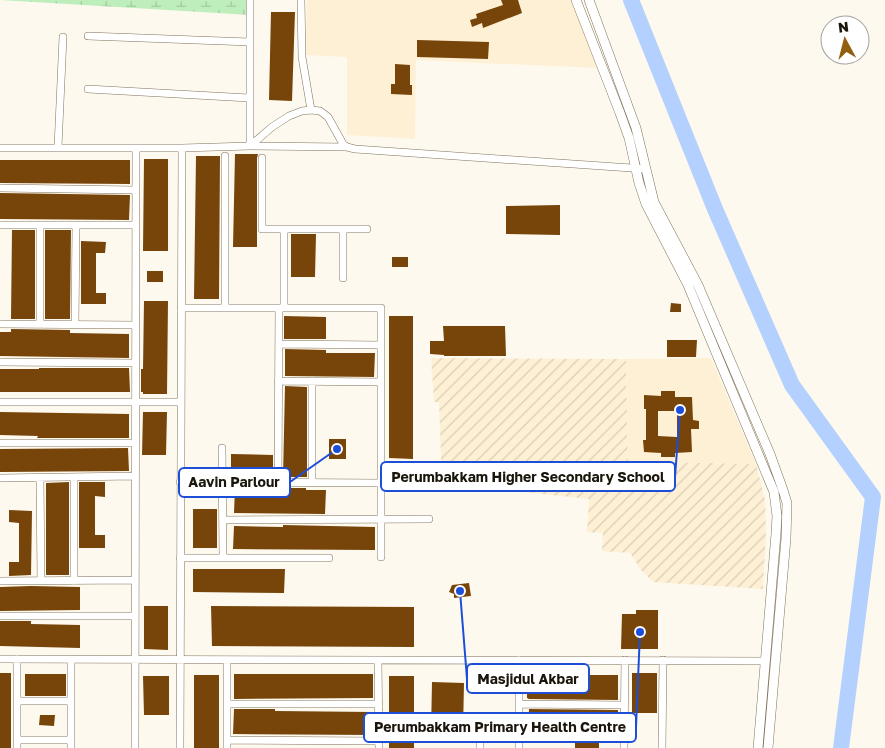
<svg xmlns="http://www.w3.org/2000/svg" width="885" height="748" font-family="'Golos Text',sans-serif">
	<defs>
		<pattern id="industrial-furrows" width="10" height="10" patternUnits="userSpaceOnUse" patternTransform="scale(1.25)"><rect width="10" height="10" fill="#fef0d4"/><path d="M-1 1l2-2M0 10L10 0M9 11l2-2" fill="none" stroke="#d9cdb5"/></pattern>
		<pattern id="wetland-marsh" width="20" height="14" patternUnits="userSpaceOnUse" patternTransform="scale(1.25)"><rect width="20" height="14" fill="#bdeebc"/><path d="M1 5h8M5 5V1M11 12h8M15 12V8" fill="none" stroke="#a2cba0"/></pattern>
	</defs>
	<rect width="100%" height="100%" fill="#fef9ee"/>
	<path fill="url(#industrial-furrows)" d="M431 358 626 359 628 461 756 464 765 500 766 533 763 589 653 582 641 570 630 553 602 551 603 533 587 532 589 499 442 483 439 402H434Z"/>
	<path fill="#fef0d4" d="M307 0H572L597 68 416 60 415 139 347 135V57L306 55Z
		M711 358 756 464 628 461 626 359Z"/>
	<path fill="url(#wetland-marsh)" d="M0 0H252L251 15Z"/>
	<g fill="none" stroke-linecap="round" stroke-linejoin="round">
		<path stroke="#b4d0ff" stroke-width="16" d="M631 0 715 209 792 385 873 497 841 748"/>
	</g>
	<path fill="#774409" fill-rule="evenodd" d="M501 0H518L522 13 483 28 482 23 472 27 470 20 477 18 476 14 503 5Z
		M271 12H295L292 101 269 100Z
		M417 40 489 42 488 59 417 57Z
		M395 64 410 65V85H412V95L391 94V84H395Z
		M235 154H258L257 158V247H233Z
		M196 156H220L219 299H194Z
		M144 159H168V251H143Z
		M0 160H130V184L0 183Z
		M0 193 130 195 129 220 0 219Z
		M560 205V235L506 234V206Z
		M12 230H35V319H11Z
		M45 230H71L70 319H45Z
		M291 234H316L315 277H291Z
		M81 241 106 242 105 253H96V293H106V304H81Z
		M392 257H408V267H392Z
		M147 271H163V282H147Z
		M144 301H168L167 394H143V392H141V369H143Z
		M671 303 681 304V312H670Z
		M284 316 326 317V339H284Z
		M389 316H413V459L389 458Z
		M443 326H505L506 356H444V355L430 354V341H444Z
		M11 329 70 330V333L129 334V358L0 356V332H11Z
		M667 340H697L696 357H667Z
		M285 349 326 350V353H375L374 377 285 376Z
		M39 368H129L130 392H0V369H39Z
		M285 386 307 387V477H283Z
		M661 391H675V397H692L693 420 699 421V429H691L692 452 675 453V457H661V453L644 452 643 440H646V409H644V395L661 396ZM658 411H677V437L658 436Z
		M0 412 129 414V438H37L38 436 0 435Z
		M143 412H167L166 455H142Z
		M329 439H346V459H329Z
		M0 449 128 448 129 471 0 472Z
		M231 454 273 455V477H231Z
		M69 482V575H46V483Z
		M79 482H105V497L95 496V535H105V548H79Z
		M235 488H306V490H326L325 514 234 513Z
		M193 509H217V548H193Z
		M9 510 32 511 31 575 9 576V562H19V523L9 522Z
		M283 525 375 527V550L233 549 234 526 283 527Z
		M193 569H285L284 593 193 592Z
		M469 583 471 596 454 598V594L449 592 452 585Z
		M31 586 80 587V610L0 611V587Z
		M144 606H168V650L144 649Z
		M211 606 414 607V647L212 646Z
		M636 610H658V649H621L622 614H636Z
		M0 621H31V624L80 625V648L0 646Z
		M0 673H11V748H0Z
		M632 673H657V713H632Z
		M25 674H66V696H25Z
		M234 674H373V698L234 699Z
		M194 675H219V748H194Z
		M527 675H618V700L529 699 527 698Z
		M143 676H169V715H144Z
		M389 676H414V748H389Z
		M432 682 464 683 463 731H431Z
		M234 709H275V711L373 712 374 735 233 734Z
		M529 709 618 710V732L528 731Z
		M40 715H55L54 726 39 725Z
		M575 742H599V748H575Z"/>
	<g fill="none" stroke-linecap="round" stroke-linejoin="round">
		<g stroke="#80735b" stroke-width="8">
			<path id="minor" d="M250 0V146L346 147
				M301 0 302 57 311 110
				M88 36 250 42
				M88 89 249 98
				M58 147 63 37
				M0 148H182L250 146 272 127 289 116 302 111 311 110 320 111 328 117 343 144 347 147 355 149 646 169
				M225 156V308
				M262 158V229H367
				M0 188 135 190
				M0 225H135
				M40 225V325
				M343 278V229
				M181 308H381V557
				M284 308V229
				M0 324 135 325
				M75 325 76 225
				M279 344 381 345
				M0 362 135 363
				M278 381 381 382
				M0 402H181
				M0 443H135
				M222 448 223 558
				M40 477 41 581
				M0 478 135 476
				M180 482 381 483
				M278 483 279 308
				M312 483V381
				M223 520 429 519
				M180 558H329
				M0 581 134 580
				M74 581V477
				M0 616H134
				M0 659 766 661
				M378 660 379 748
				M17 701H71
				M227 704H379
				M519 704 624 705
				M17 740H71
				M227 740 379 741
				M17 748V659
				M71 748V659
				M135 748 136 148
				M180 748 182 148
				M227 748V660
				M480 748V736L624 737
				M519 748V660
				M624 748 625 660
				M662 748 663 660"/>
		</g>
		<g stroke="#80735b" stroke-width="10">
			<path id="tertiary" d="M576 0 620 113 629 138 639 183 646 204 688 285 774 492 777 516 776 534 758 748
				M589 0 636 128 654 202 698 285 770 454 783 490 787 503 786 538 768 748"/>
		</g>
		<use href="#minor" stroke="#fff" stroke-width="7"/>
		<use href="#tertiary" stroke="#fff" stroke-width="9"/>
	</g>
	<path fill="none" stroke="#1d4ed8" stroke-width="2" d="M680 410L675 477M337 449L290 482M460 591L467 679M640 632L636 727"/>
	<g fill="#1d4ed8" stroke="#fff" stroke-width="2">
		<circle cx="680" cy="410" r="5"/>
		<circle cx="337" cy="449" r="5"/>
		<circle cx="460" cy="591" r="5"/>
		<circle cx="640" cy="632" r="5"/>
	</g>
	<g fill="#fff" stroke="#1d4ed8" stroke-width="2">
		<rect x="381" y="462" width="294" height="29" rx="5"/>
		<rect x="179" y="468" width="111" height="29" rx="5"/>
		<rect x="467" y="664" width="122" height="29" rx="5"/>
		<rect x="364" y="713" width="272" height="29" rx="5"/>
	</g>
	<g font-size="14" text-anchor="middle" font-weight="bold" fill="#1b160c">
		<text x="528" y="482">Perumbakkam Higher Secondary School</text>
		<text x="234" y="487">Aavin Parlour</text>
		<text x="528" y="684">Masjidul Akbar</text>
		<text x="500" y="732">Perumbakkam Primary Health Centre</text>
	</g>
	<g transform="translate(845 40) rotate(353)"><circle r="24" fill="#ffffff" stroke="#a4a29e"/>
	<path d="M0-4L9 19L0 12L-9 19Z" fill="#915f0e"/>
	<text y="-8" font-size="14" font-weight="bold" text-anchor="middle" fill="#1b160c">N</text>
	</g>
</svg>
